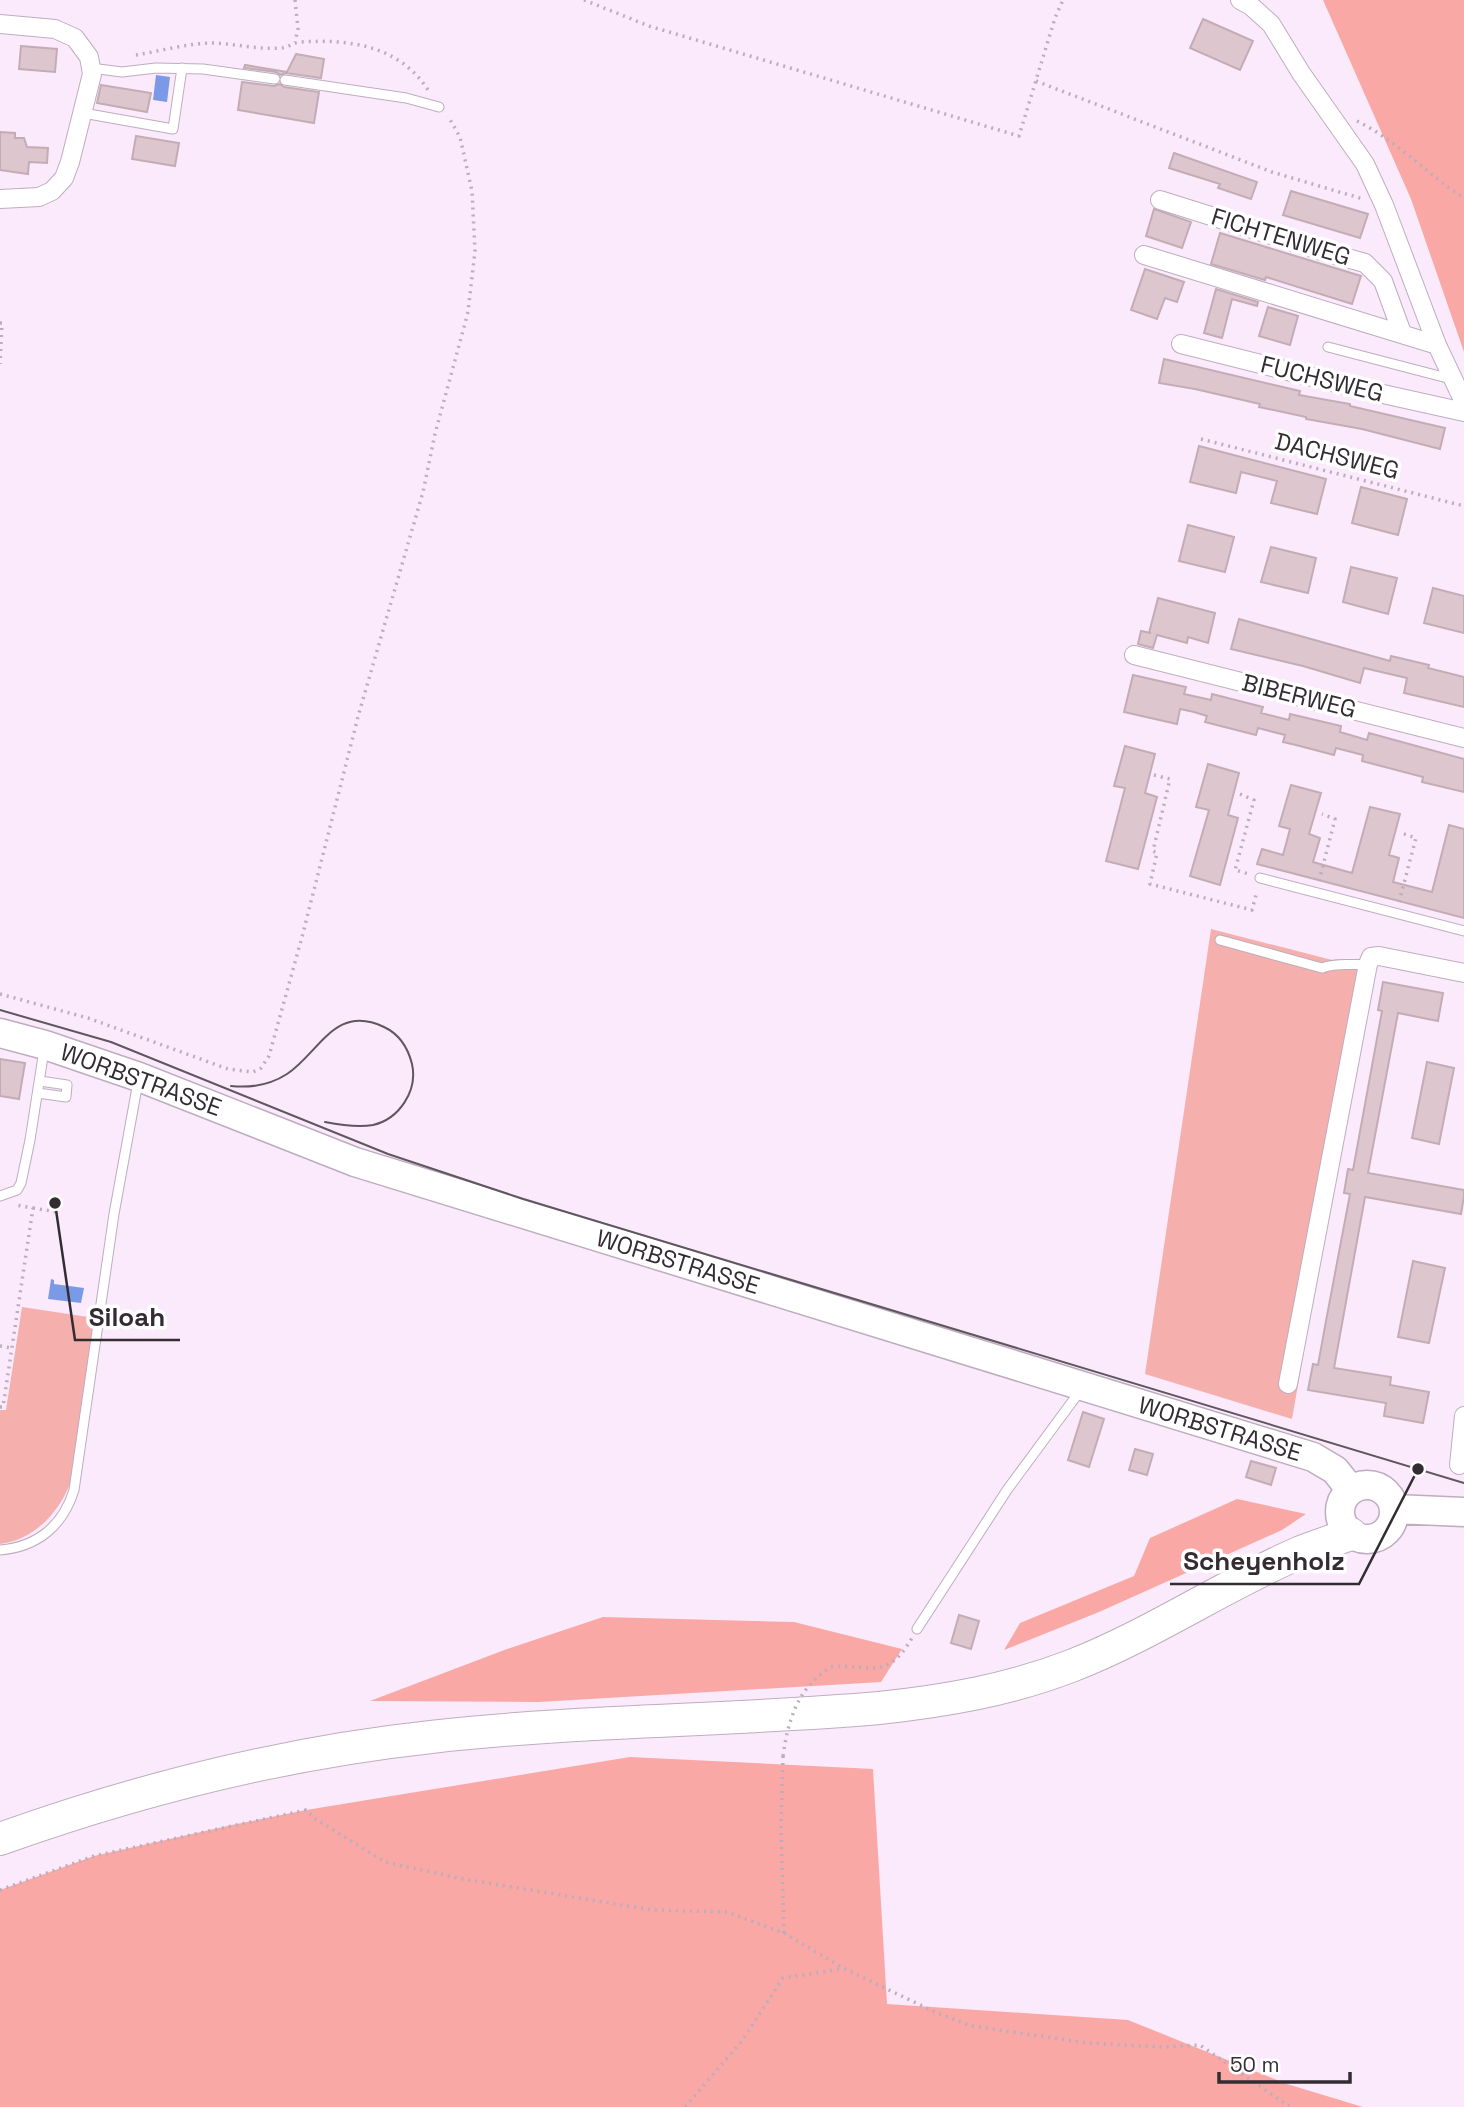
<svg xmlns="http://www.w3.org/2000/svg" width="1464" height="2107" font-family="'Space Grotesk',sans-serif">
	<rect width="100%" height="100%" fill="#fbeafc"/>
	<path fill="#f5b0ad" d="M1211 929 1371 970 1292 1419 1145 1374Z
		M22 1307 95 1318 71 1481C60 1512 34 1540 0 1544V1410H6Z"/>
	<path fill="#f9a8a5" d="M1323 0H1464V352L1411 199Z
		M1237 1499 1306 1514 1282 1530 1099 1612 1004 1650 1020 1623 1134 1576 1150 1538Z
		M603 1617 794 1622 902 1649 881 1682 539 1702 370 1701 507 1649Z
		M630 1757 873 1769 887 2004 1128 2020 1287 2084 1363 2107H0V1890L94 1856 232 1825 306 1810Z"/>
	<path fill="#7a9ae7" d="M156 75 170 77 167 102 153 100Z
		M51 1279 54 1280V1284L84 1288 81 1303 48 1299Z"/>
	<path fill="#dec6cf" stroke="#c4acb5" stroke-width="2" d="M1203 19 1253 41 1240 70 1190 48Z
		M21 46 57 49 55 72 19 69Z
		M296 54 324 59 321 78 286 73 280 75 276 72 244 68 245 65 287 72Z
		M242 82 274 86 280 84 284 87 319 92 314 123 238 110Z
		M101 85 151 93 147 112 97 103Z
		M0 132 15 133V138H24L27 147 48 148 47 163 29 162 28 174 0 170Z
		M136 136 179 143 175 166 132 159Z
		M1174 153 1257 182 1251 199 1218 188 1220 184 1169 168Z
		M1291 191 1368 214 1360 238 1283 215Z
		M1154 209 1191 222 1182 248 1146 236Z
		M1220 233 1361 276 1352 304 1266 277 1265 280 1211 264Z
		M1145 269 1184 282 1177 302 1165 298 1157 319 1131 310Z
		M1216 289 1258 302 1257 306 1232 299 1222 338 1204 333Z
		M1268 307 1298 316 1290 345 1259 336Z
		M1164 359 1300 391 1299 395 1350 404V406L1445 428 1440 449 1362 429 1306 419V417L1259 407 1260 404 1195 389 1159 383Z
		M1199 446 1326 479 1317 514 1271 503 1277 481 1241 472 1236 493 1190 482Z
		M1361 487 1407 499 1398 535 1352 523Z
		M1188 525 1234 537 1225 572 1179 561Z
		M1271 547 1316 558 1308 593 1261 582Z
		M1351 567 1397 578 1388 614 1343 602Z
		M1433 588 1464 596V633L1424 623Z
		M1158 598 1215 613 1208 643 1188 637 1187 643 1157 635 1153 648 1138 644 1141 631 1151 633H1149Z
		M1239 619 1390 661 1391 656 1429 665 1428 668 1464 677V707L1404 693 1407 678 1364 668 1360 683 1303 666 1231 649Z
		M1133 675 1186 687 1184 694 1211 700 1212 694 1263 707 1261 713 1289 720 1290 714 1341 726 1340 732 1367 740 1369 733 1464 759V792L1422 782 1423 777 1362 761 1363 755 1336 748 1334 755 1296 745 1283 742 1285 735 1258 728 1256 735 1205 722 1207 716 1194 712 1180 709 1177 724 1124 712Z
		M1125 746 1155 754 1145 793 1157 797 1138 869 1106 861 1125 788 1114 786Z
		M1208 764 1239 773 1228 815 1238 818 1220 885 1190 876 1209 810 1196 807Z
		M1291 785 1321 793 1309 834 1320 838 1313 862 1352 873 1370 807 1400 814 1389 855 1399 858 1393 882 1432 892 1449 825 1464 829V918L1257 864 1262 849 1283 855 1290 829 1279 826Z
		M1383 982 1443 993 1438 1021 1398 1013 1368 1173 1464 1190V1196L1461 1214 1365 1197 1334 1368 1391 1377 1390 1385 1429 1392 1423 1423 1384 1416 1386 1403 1308 1390 1313 1364 1318 1365 1326 1321 1350 1194 1344 1193 1348 1169 1353 1170 1382 1011 1378 1010Z
		M0 1059 25 1063 19 1099 0 1096Z
		M1427 1062 1454 1068 1439 1144 1412 1138Z
		M1413 1261 1445 1268 1429 1343 1398 1337Z
		M1083 1412 1104 1419 1089 1467 1068 1460Z
		M1135 1449 1153 1454 1147 1475 1129 1470Z
		M1251 1461 1276 1468 1271 1485 1246 1477Z
		M959 1615 979 1621 971 1649 951 1643Z"/>
	<g fill="none" stroke-linecap="round" stroke-linejoin="round">
		<g stroke="#bdadbe" stroke-width="11">
			<path id="lane" d="M91 68 122 72 156 68 203 69 275 79
				M285 80 406 98 439 107
				M83 113 173 129 182 68
				M1328 347 1451 379
				M1260 878 1464 931
				M1220 940 1322 968C1338 962 1351 966 1368 964
				M38 1093 66 1097 67 1085 40 1081
				M0 1196 17 1190 21 1183 30 1140 44 1050
				M0 1550C37 1547 63 1526 74 1490L114 1214 138 1082
				M917 1629 1007 1490 1080 1391"/>
		</g>
		<g stroke="#bdadbe" stroke-width="20">
			<path id="street" d="M1240 0 1251 6 1271 24 1301 73 1365 164 1384 205 1437 345 1464 402
				M0 24 55 29 75 38 89 57 92 74 70 162 64 178 52 191 39 197 0 199
				M1160 200 1322 251 1365 263 1383 281 1402 333
				M1144 255 1437 345
				M1181 344 1356 388 1464 412
				M1134 655 1464 738
				M1288 1384 1368 964 1371 957 1379 956 1464 973
				M1459 1465 1464 1416"/>
		</g>
		<g stroke="#bdadbe" stroke-width="31">
			<path id="primary" d="M0 1033 45 1045 139 1077 355 1162 1313 1457 1335 1470 1351 1490
				M1340 1512a27 27 0 1 1 54 0a27 27 0 1 1-54 0Z
				M1395 1509 1464 1512"/>
		</g>
		<g stroke="#bdadbe" stroke-width="34">
			<path id="highway" d="M0 1839C140 1789 283 1753 431 1737 580 1720 730 1721 879 1708 945 1701 1009 1690 1071 1666 1151 1635 1222 1586 1301 1552 1317 1546 1334 1540 1351 1534"/>
		</g>
		<path stroke="#bbadbc" stroke-width="3.5" stroke-dasharray="2 5" stroke-linecap="butt" d="M295 0 298 29 295 42
			M584 0 649 26 1019 136 1055 18 1063 0
			M136 55C160 51 186 44 210 43 233 43 257 50 280 48 288 48 292 43 300 42 349 39 399 45 428 90
			M1036 81 1272 172 1363 199
			M1357 121C1396 140 1427 174 1464 198
			M0 323H2L0 364
			M1201 439 1464 506
			M1154 775 1170 779 1153 851 1157 853 1150 884 1252 910 1257 891
			M1240 794 1254 800 1235 870 1249 874
			M1319 881 1335 819 1322 814
			M1399 902 1416 838 1401 833
			M0 994 88 1018 228 1069 253 1072 261 1068 269 1056 302 937 359 713 423 492 435 434 468 312 475 251 472 191 460 137 448 116
			M33 1208 57 1212
			M0 1346 12 1348
			M0 1407H3L33 1208 16 1205
			M831 1667C872 1663 886 1682 912 1638
			M783 1756 781 1827 784 1933
			M0 1890 94 1856 306 1810 314 1818 385 1862 463 1879 652 1910 727 1912 784 1933 843 1968 937 2013 972 2026 1087 2043 1163 2047 1200 2045 1290 2107
			M685 2107 741 2042 783 1978 841 1969"/>
		<use href="#lane" stroke="#fff" stroke-width="9"/>
		<use href="#street" stroke="#fff" stroke-width="18"/>
		<use href="#primary" stroke="#fff" stroke-width="28"/>
		<use href="#highway" stroke="#fff" stroke-width="32"/>
		<path stroke="#5f565f" stroke-width="2" d="M0 1010 111 1042 388 1154 523 1199 1464 1483
			M231 1086C250 1088 270 1085 287 1074 319 1053 335 1003 384 1027 399 1034 408 1048 412 1064 418 1091 399 1119 373 1125 357 1128 340 1125 325 1122"/>
		<path stroke="#bbadbc" stroke-width="3.5" stroke-dasharray="2 5" stroke-linecap="butt" d="M783 1756C788 1720 798 1687 831 1667"/>
	</g>
	<g text-anchor="middle" stroke-width="7" stroke-linejoin="round" paint-order="stroke">
		<g font-size="24" fill="#332c33" stroke="#fff">
			<text transform="translate(1281 237) rotate(17)" y="8">FICHTENWEG</text>
			<text transform="translate(1322 379) rotate(14)" y="8">FUCHSWEG</text>
			<text transform="translate(1337 456) rotate(14)" y="8">DACHSWEG</text>
			<text transform="translate(1299 696) rotate(14)" y="8">BIBERWEG</text>
			<text transform="translate(141 1080) rotate(20)" y="8">WORBSTRASSE</text>
			<text transform="translate(678 1262) rotate(17)" y="8">WORBSTRASSE</text>
			<text transform="translate(1220 1429) rotate(17)" y="8">WORBSTRASSE</text>
		</g>
	</g>
	<path fill="none" stroke="#332c33" stroke-width="2.5" d="M55 1203L75 1340H180M1418 1469L1359 1584H1170"/>
	<g fill="#332c33" stroke="#fff" stroke-width="2.5">
		<circle cx="55" cy="1203" r="7"/>
		<circle cx="1418" cy="1469" r="7"/>
	</g>
	<g font-size="26" text-anchor="middle" font-weight="bold" fill="#332c33" stroke="#fff" stroke-width="7" stroke-linejoin="round" paint-order="stroke">
		<text x="127" y="1326">Siloah</text>
		<text x="1264" y="1570">Scheyenholz</text>
	</g>
	<path d="M1219 2072v10h131v-10" fill="none" stroke="#332c33" stroke-width="3.5"/>
	<text x="1230" y="2072" font-size="21" fill="#332c33" stroke="#ffffff" stroke-width="5" paint-order="stroke">50 m</text>
</svg>
